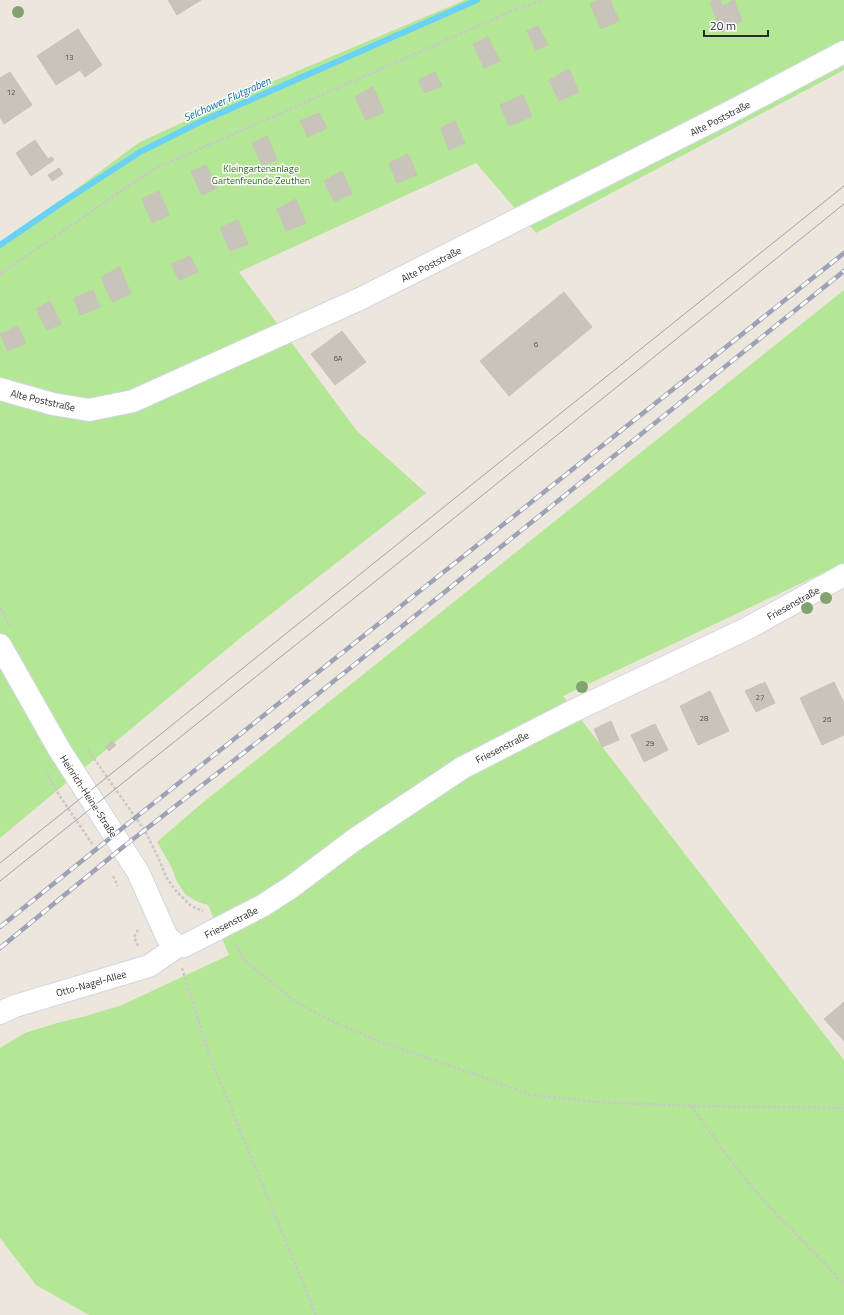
<svg xmlns="http://www.w3.org/2000/svg" width="844" height="1315" font-family="'Titillium Web',sans-serif">
	<rect width="100%" height="100%" fill="#ede6dc"/>
	<path fill="#b3e796" d="M465 0H844V70L536 233 476 163 239 272 357 431 426 493 239 639 0 838V247L15 234 140 142 255 89Z
		M844 290V563L563 696 844 1060V1315H89L36 1285 0 1238V1048L25 1033 57 1023 86 1016 122 1005 229 955 208 905 198 902 186 895 177 882 172 868 157 842 201 804Z"/>
	<g fill="none" stroke-linecap="round" stroke-linejoin="round">
		<path stroke="#6ad2f5" stroke-width="6" d="M0 245 63 202 140 152 198 123 477 0"/>
	</g>
	<path fill="#c9c4bb" stroke="#c9c2b6" d="M168 0H201L177 15Z
		M600 0H610L619 21 601 29 590 4Z
		M713 0H720L722 6 734 0 742 21 721 31 710 2Z
		M538 26 548 45 536 50 527 31Z
		M78 29 100 62 87 71 79 59 66 68 68 72 57 80 40 54Z
		M488 37 500 61 484 68 473 44Z
		M40 54 57 80 68 72 66 68 79 59 87 71 100 62 102 65 85 77 80 70 56 85 37 56Z
		M569 69 579 92 559 101 549 80Z
		M10 72 32 105 4 124 0 117V78Z
		M435 72 442 86 425 93 418 80Z
		M373 87 384 112 366 120 355 97Z
		M523 95 532 116 509 126 500 105Z
		M319 113 327 128 308 137 300 121Z
		M455 121 465 143 449 150 441 128Z
		M267 136 277 160 262 165 252 143Z
		M35 140 48 159 52 157 54 160 31 176 16 153Z
		M408 154 417 175 397 183 389 163Z
		M206 165 217 188 202 195 191 172Z
		M59 168 63 174 52 181 48 175Z
		M342 171 352 194 334 202 324 181Z
		M159 191 169 215 152 223 142 199Z
		M296 199 306 223 286 231 277 209Z
		M238 220 248 244 230 251 220 228Z
		M190 256 198 272 179 280 171 264Z
		M120 267 131 294 112 302 101 277Z
		M93 290 100 307 80 315 74 298Z
		M564 292 592 327 509 396 480 361Z
		M50 301 61 324 47 330 36 309Z
		M18 326 26 343 8 351 0 334Z
		M342 331 366 362 335 385 311 354Z
		M765 682 775 703 756 712 745 691Z
		M834 682 844 703V735L822 745 800 698Z
		M710 691 729 731 698 745 680 706Z
		M611 721 619 740 602 747 594 729Z
		M655 724 668 750 644 762 631 735Z
		M112 741 116 745 109 751 105 747Z
		M844 1002V1041L824 1019Z"/>
	<g fill="none" stroke-linecap="round" stroke-linejoin="round">
		<g stroke="#d1d5e4" stroke-width="24">
			<path id="minor" d="M0 389 53 404 89 410 133 401 362 298 734 110 844 52
				M0 645 59 749 138 872 167 937 178 946
				M178 946H184L262 906 290 888 354 840 462 768 569 713 748 628 844 575
				M0 1013 15 1006 149 966 178 946"/>
		</g>
		<path stroke="#c8c8c8" stroke-width="2.5" stroke-dasharray="3 2" stroke-linecap="butt" d="M0 274 152 170 519 8 543 0
			M0 607 10 626
			M88 750 145 831 159 859 166 877 176 891 191 906 203 911
			M45 770 61 798 93 845
			M113 876 118 886
			M236 944 243 959 297 1003 338 1024 381 1042 477 1075 531 1095 597 1102 691 1106 844 1108
			M138 946 134 937 139 928
			M182 968 210 1057 316 1315
			M691 1106C711 1133 730 1161 752 1187 780 1221 815 1250 844 1285"/>
		<use href="#minor" stroke="#fff" stroke-width="22"/>
		<path stroke="#9fa2b6" stroke-width="1" d="M0 863 844 186
			M0 881 402 560 844 204"/>
		<g stroke="#9fa2b6" stroke-width="4.5">
			<path id="rail" d="M0 927 135 818 844 253
				M0 948 123 847 278 726 844 271"/>
		</g>
		<use href="#rail" stroke="#fff" stroke-width="3" stroke-dasharray="9" stroke-linecap="butt"/>
	</g>
	<g fill="#82a36f">
		<circle cx="18" cy="12" r="6"/>
		<circle cx="826" cy="598" r="6"/>
		<circle cx="807" cy="608" r="6"/>
		<circle cx="582" cy="687" r="6"/>
	</g>
	<g text-anchor="middle" stroke-width="3" stroke-linejoin="round" paint-order="stroke">
		<g font-size="8" fill="#52514f">
			<text x="69" y="60">13</text>
			<text x="11" y="95">12</text>
			<text x="536" y="347">6</text>
			<text x="338" y="361">6A</text>
			<text x="760" y="700">27</text>
			<text x="704" y="721">28</text>
			<text x="827" y="722">26</text>
			<text x="650" y="746">29</text>
		</g>
		<g font-size="10" fill="#2b2b2b" stroke="#fff">
			<text transform="translate(720 118) rotate(-27)" y="4">Alte Poststraße</text>
			<text transform="translate(431 264) rotate(-27)" y="4">Alte Poststraße</text>
			<text transform="translate(43 400) rotate(13)" y="4">Alte Poststraße</text>
			<text transform="translate(793 603) rotate(-29)" y="4">Friesenstraße</text>
			<text transform="translate(502 747) rotate(-27)" y="4">Friesenstraße</text>
			<text transform="translate(89 796) rotate(57)" y="4">Heinrich-Heine-Straße</text>
			<text transform="translate(231 922) rotate(-27)" y="4">Friesenstraße</text>
			<text transform="translate(91 983) rotate(-16)" y="4">Otto-Nagel-Allee</text>
		</g>
		<g font-size="10" fill="#2a6c16" stroke="#fff">
			<text x="261" y="172">Kleingartenanlage<tspan x="261" dy="12">Gartenfreunde Zeuthen</tspan></text>
		</g>
		<g font-size="11" font-style="italic" fill="#0670a3" stroke="#fff">
			<text transform="translate(227 99) rotate(-24)" y="4">Selchower Flutgraben</text>
		</g>
	</g>
	<path d="M704 30v6h64v-6" fill="none" stroke="#2b2b2b" stroke-width="2"/>
	<text x="710" y="30" font-size="12" fill="#2b2b2b" stroke="#ffffff" stroke-width="3" paint-order="stroke">20 m</text>
</svg>
